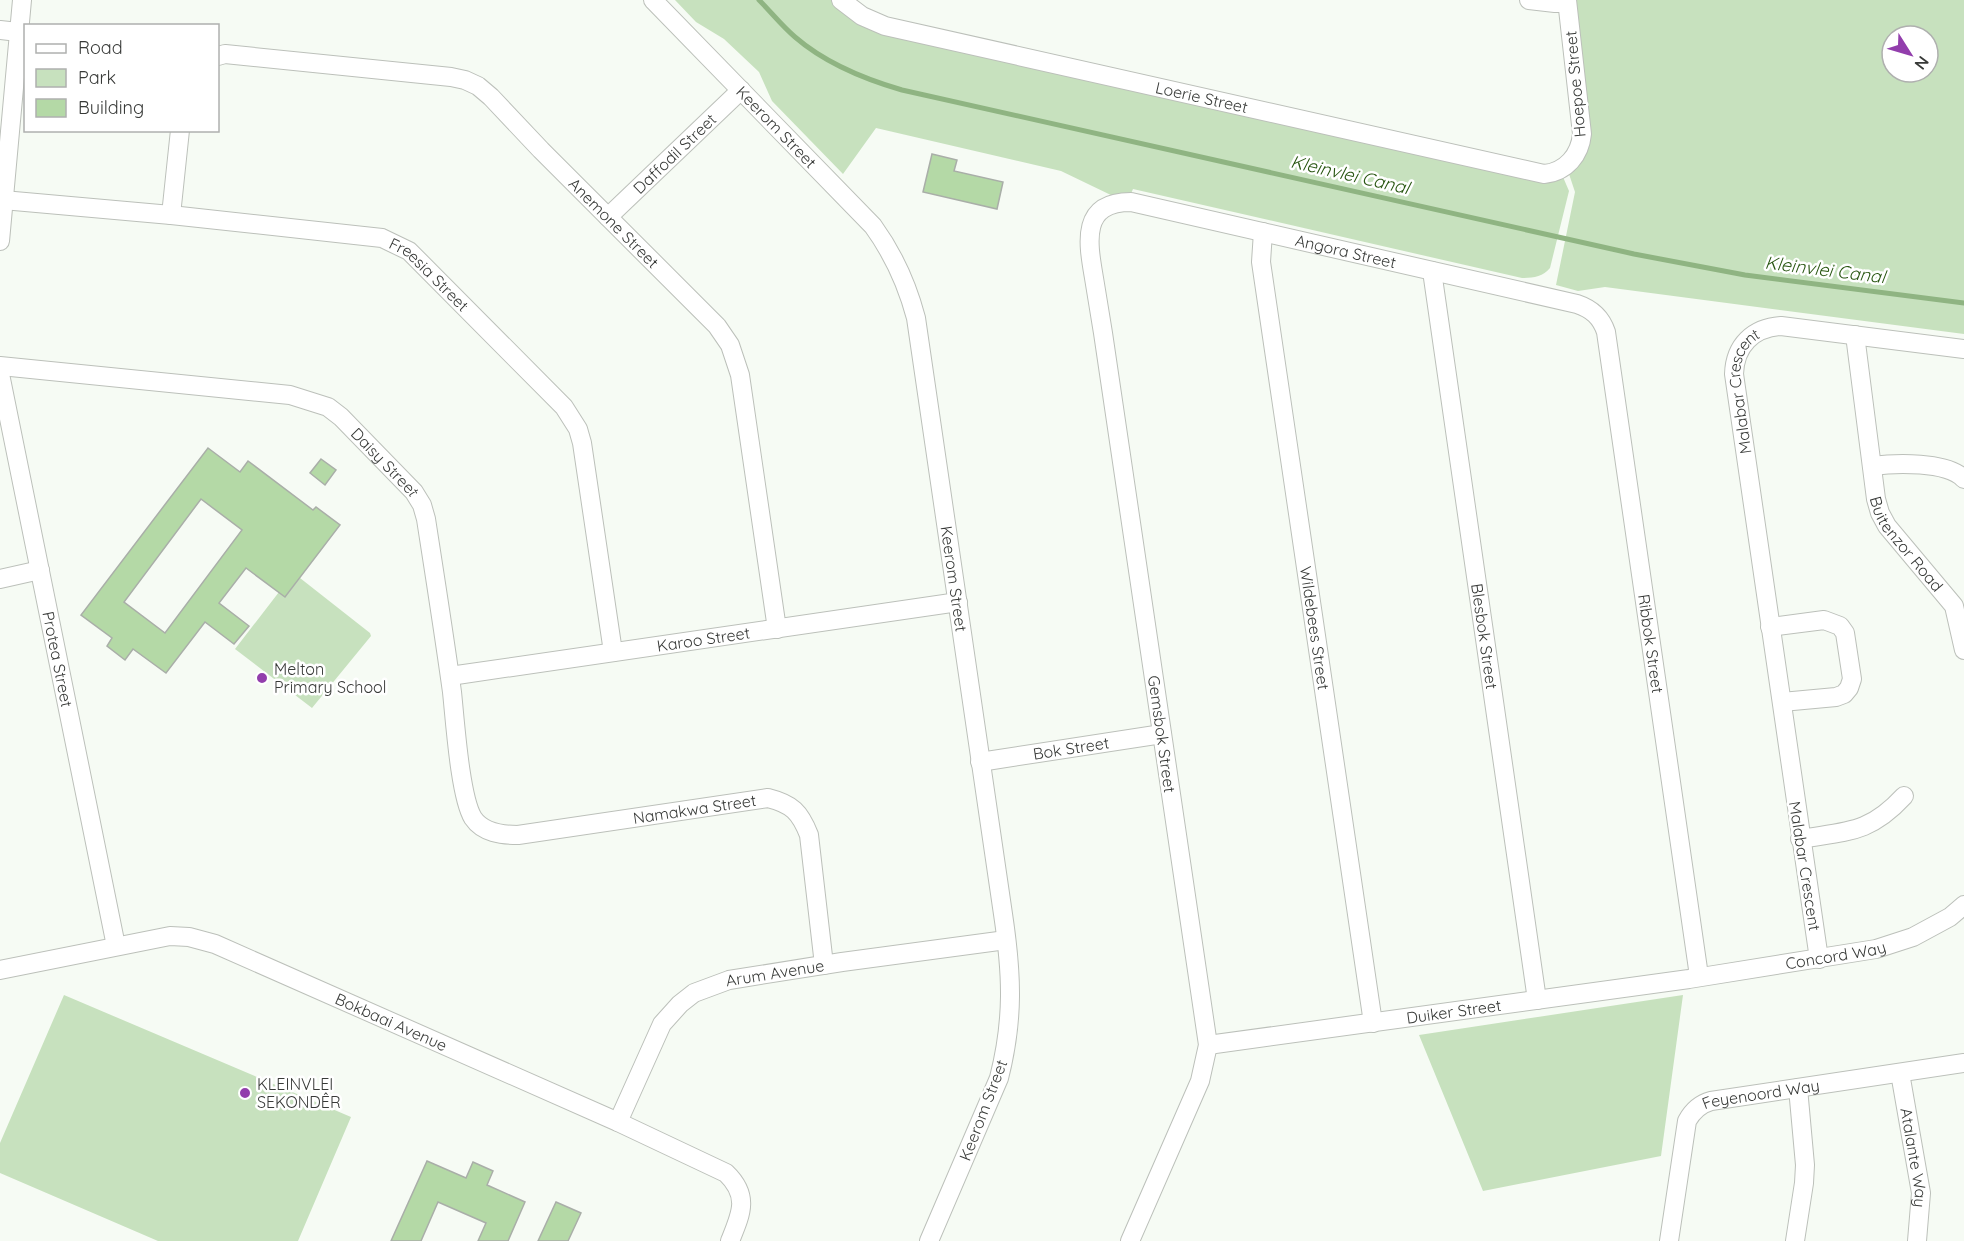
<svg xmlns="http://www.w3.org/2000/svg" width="1964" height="1241" font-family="Quicksand,sans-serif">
	<rect width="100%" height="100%" fill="#f6fbf4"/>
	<path fill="#c7e1be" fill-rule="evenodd" d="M675 0H831L838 6 1563 177 1569 191 1550 268C1543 277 1533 278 1522 278L1133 189 1130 196 1115 197 1061 171 876 128 843 174 772 101 759 72 724 39 696 22Z
		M1574 0H1964V334L1605 287 1578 291 1556 285 1575 192 1569 174 1576 168ZM1892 36H1928V72H1892Z
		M300 578 370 633 371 636 312 708 235 649 279 592 285 597Z
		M64 995 351 1117 298 1241H158L0 1173V1143Z
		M1683 995 1661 1156 1483 1191 1419 1035Z"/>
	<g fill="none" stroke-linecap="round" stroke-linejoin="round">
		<path stroke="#8fb482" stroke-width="5" d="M759 0C771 12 782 26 795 37 825 63 864 79 902 90L1634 254 1745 275 1964 303"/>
	</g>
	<path fill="#b4d9a6" stroke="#a9aea8" stroke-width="1.5" fill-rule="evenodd" d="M932 154 957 160 954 171 1003 182 997 209 923 192Z
		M208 448 240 472 248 461 313 510 316 507 340 525 285 597 246 568 219 603 249 626 234 644 205 622 166 673 133 649 125 660 107 646 112 638 81 615ZM201 499 242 530 165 633 124 602Z
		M321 459 336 470 325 485 310 473Z
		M427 1161 466 1178 473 1162 493 1171 487 1185 525 1202 508 1241H478L486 1223 438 1202 421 1241H391Z
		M556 1202 581 1213 568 1241H538Z"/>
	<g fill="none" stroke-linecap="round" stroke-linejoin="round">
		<g stroke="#bcc0ba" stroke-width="20">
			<g id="minor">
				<path id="s1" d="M653 0 873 226C894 255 907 284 916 318L1003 914C1012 974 1014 1019 999 1078L929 1241"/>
				<path id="s2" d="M841 0 862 16 885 26 1544 174C1566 172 1580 155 1582 134L1567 0"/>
				<path d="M1529 0 1555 3H1567"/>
				<path d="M0 30 18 32"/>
				<path id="s3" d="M218 56 225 54 451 77 465 80 478 86 491 97 541 150 717 326 730 345 740 375 777 629"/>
				<path id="s4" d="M3 200 171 215 382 238 409 251 564 407 578 429 582 443 613 652"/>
				<path d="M171 215 180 130"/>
				<path id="s5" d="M608 217 741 90"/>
				<path id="s6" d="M1263 232 1261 262 1373 1023"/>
				<path d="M0 241 22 0"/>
				<path id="s7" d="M1432 271 1537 1000"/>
				<path id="s8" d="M1855 335 1876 499 1880 513 1887 526 1954 606 1964 650"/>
				<path id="s9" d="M0 366 290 395 328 407 341 417 414 492 422 505 426 519C435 577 444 634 452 692 455 720 460 797 473 818 483 833 502 835 518 835L768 798C792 804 800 812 809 835L824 965"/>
				<path id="s10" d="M0 374 116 946"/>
				<path d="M1872 466C1895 463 1947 461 1964 479"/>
				<path d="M0 579 40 570"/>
				<path d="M1770 627 1824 620 1840 626 1845 633 1852 679 1849 688 1844 694 1836 697 1782 702"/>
				<path id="s11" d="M450 676 958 602"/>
				<path id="s12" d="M980 762 1162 734"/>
				<path d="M1800 839C1847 831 1869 834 1904 796"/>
				<path id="s13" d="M1819 959 1734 374C1735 345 1753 328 1781 326L1964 349"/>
				<path id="s14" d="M0 970 170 936 189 937 215 944 618 1122 726 1173C750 1196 741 1214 730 1241"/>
				<path id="s15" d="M1208 1045 1689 979 1876 949 1913 937 1950 917 1964 905"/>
				<path id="s16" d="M1900 1073 1921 1193 1917 1241"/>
				<path id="s17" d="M618 1122 662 1024 680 1004 694 993 729 980 842 962 1006 940"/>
				<path id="s18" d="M1130 1241 1200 1081 1208 1045 1103 333C1100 315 1097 296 1094 278 1088 243 1080 202 1131 202L1577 304C1592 309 1601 317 1606 332L1699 976"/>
				<path id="s19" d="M1669 1241 1687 1121C1693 1110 1700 1104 1711 1101L1964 1063"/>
				<path d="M1795 1241 1804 1183 1805 1165 1798 1088"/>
			</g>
		</g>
		<use href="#minor" stroke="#fff" stroke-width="18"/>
	</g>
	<g fill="#923eac" stroke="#fff" stroke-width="2">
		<circle cx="262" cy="678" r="6"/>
		<circle cx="245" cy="1093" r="6"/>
	</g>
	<g text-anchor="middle" stroke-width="5" stroke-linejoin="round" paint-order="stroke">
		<g font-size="16" fill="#383a38" stroke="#fff">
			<text transform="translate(1575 84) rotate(-95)" y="6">Hoepoe Street</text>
			<text dy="6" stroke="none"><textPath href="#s2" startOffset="376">Loerie Street</textPath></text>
			<text dy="6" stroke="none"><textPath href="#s1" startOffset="177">Keerom Street</textPath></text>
			<text dy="6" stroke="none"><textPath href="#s5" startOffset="92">Daffodil Street</textPath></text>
			<text dy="6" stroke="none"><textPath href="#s3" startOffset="456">Anemone Street</textPath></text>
			<text dy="6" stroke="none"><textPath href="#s18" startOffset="1310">Angora Street</textPath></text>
			<text dy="6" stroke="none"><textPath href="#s4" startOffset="441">Freesia Street</textPath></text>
			<text dy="6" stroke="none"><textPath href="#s13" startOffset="576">Malabar Crescent</textPath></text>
			<text dy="6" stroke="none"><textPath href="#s9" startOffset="411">Daisy Street</textPath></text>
			<text dy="6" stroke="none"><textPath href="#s8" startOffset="220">Buitenzor Road</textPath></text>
			<text dy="6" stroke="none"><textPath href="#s1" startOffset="681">Keerom Street</textPath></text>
			<text dy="6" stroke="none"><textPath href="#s6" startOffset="400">Wildebees Street</textPath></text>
			<text dy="6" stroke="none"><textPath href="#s7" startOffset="369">Blesbok Street</textPath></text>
			<text dy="6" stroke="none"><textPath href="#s11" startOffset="256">Karoo Street</textPath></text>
			<text dy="6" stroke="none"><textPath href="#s18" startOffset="1904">Ribbok Street</textPath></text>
			<text dy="6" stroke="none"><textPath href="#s10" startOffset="291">Protea Street</textPath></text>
			<text transform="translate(1162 734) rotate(82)" y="6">Gemsbok Street</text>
			<text dy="6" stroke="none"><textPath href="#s12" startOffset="92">Bok Street</textPath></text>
			<text dy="6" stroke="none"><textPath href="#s9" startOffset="1014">Namakwa Street</textPath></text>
			<text transform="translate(1805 866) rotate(81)" y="6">Malabar Crescent</text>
			<text dy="6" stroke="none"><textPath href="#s15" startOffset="634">Concord Way</textPath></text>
			<text dy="6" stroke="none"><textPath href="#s17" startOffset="236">Arum Avenue</textPath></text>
			<text dy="6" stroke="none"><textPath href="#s15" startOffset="248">Duiker Street</textPath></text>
			<text dy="6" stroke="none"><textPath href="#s14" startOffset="412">Bokbaai Avenue</textPath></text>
			<text dy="6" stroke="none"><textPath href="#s19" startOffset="204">Feyenoord Way</textPath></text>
			<text transform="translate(983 1110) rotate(-69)" y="6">Keerom Street</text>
			<text dy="6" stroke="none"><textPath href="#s16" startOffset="86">Atalante Way</textPath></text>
		</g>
		<g font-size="16" fill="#383a38" stroke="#fff" text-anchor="start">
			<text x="274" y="675">Melton<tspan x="274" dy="18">Primary School</tspan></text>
			<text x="257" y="1090">KLEINVLEI<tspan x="257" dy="18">SEKONDÊR</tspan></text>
		</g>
		<g font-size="18" font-style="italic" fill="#285611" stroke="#fff">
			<text transform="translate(1350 175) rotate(13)" y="6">Kleinvlei Canal</text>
			<text transform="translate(1825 270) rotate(7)" y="6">Kleinvlei Canal</text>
		</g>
	</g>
	<rect x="24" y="24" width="195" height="108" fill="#ffffff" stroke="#afb0af" stroke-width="1.5"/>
	<rect x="36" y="44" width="30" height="9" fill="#ffffff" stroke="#afb0af" stroke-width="1.5"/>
	<text x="78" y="54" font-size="18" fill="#383a38">Road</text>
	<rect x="36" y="69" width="30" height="18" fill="#c7e1be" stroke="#afb0af" stroke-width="1.5"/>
	<text x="78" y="84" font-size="18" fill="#383a38">Park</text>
	<rect x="36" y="99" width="30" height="18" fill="#b4d9a6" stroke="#afb0af" stroke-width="1.5"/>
	<text x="78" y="114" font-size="18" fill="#383a38">Building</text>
	<g transform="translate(1910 54) rotate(127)"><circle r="28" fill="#ffffff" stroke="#afb0af" stroke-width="1.5"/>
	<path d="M0-4.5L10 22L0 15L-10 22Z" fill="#923eac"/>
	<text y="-9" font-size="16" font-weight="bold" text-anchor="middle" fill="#383a38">N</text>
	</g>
</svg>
